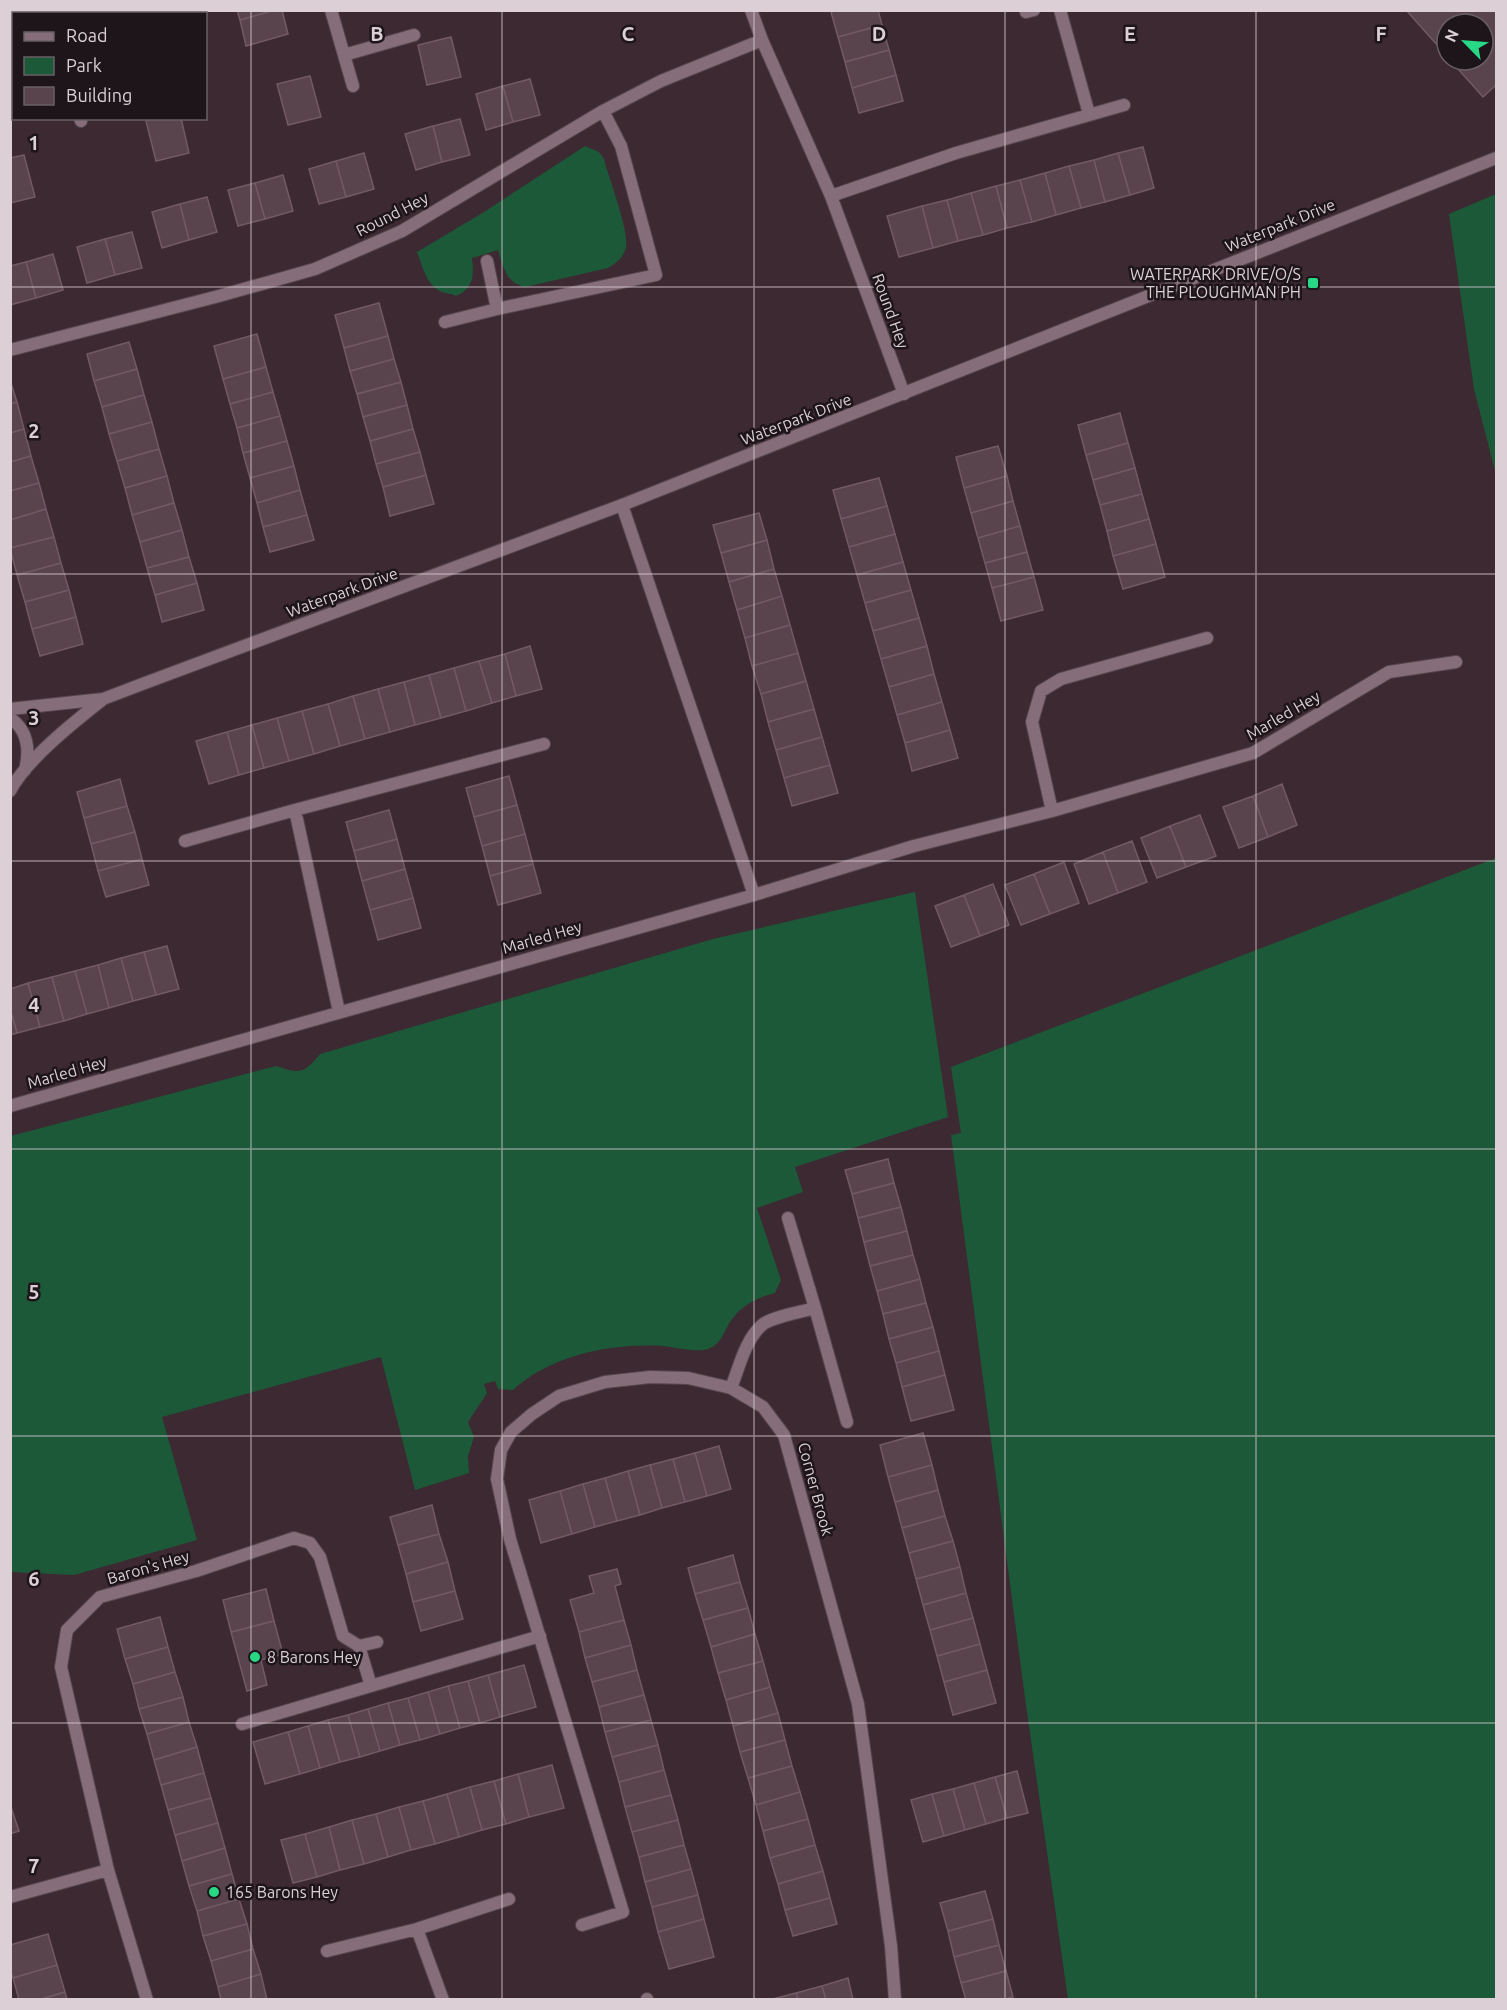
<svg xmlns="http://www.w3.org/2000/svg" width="1507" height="2010" font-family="Ubuntu,sans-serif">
	<rect width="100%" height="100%" fill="#3c2932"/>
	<path fill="#1c5938" d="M585 146 599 152 604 159C609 179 629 230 626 247 624 257 617 263 608 268L525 287C506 283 503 266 498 250L472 258C474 275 474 288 456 296 451 293 447 294 442 292 426 285 423 267 417 252L484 212Z
		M1496 194V475L1474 389 1449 214Z
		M1496 858V1999H1068L1025 1698 951 1135 961 1133 951 1067Z
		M915 892 948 1117 795 1167 803 1192 757 1208 781 1280 775 1293C759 1297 744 1304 733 1318 724 1329 722 1345 708 1349 698 1353 674 1347 663 1346 611 1343 551 1355 513 1390L498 1389 495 1381 484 1384 487 1393 468 1422 474 1437 468 1456 469 1473 415 1490 381 1357 162 1417 197 1540 74 1575 11 1572V1136L276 1066C300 1074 304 1074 320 1054L713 939Z"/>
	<path fill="#59444e" stroke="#715a65" stroke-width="1.5" d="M106 10H151V14H107Z
		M237 10H275L240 20Z
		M275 10H282L288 34 246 46 240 20Z
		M837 10H878L882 25 838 37 831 12Z
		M1406 10H1496V85L1483 97 1450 60H1483V24H1447V56Z
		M882 25 889 50 845 62 838 37Z
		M451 37 461 77 427 85 418 45Z
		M889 50 896 75 852 88 845 62Z
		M896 75 903 101 859 113 852 88Z
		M310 76 321 117 288 125 277 84Z
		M530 79 540 115 513 122 503 86Z
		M503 86 513 122 486 130 476 94Z
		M154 118H181L189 153 156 161 146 121Z
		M460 119 470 155 442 162 433 126Z
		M433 126 442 162 416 170 405 134Z
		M1143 147 1154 188 1130 195 1118 153Z
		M364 153 374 189 346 197 336 161Z
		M1118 153 1130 195 1105 202 1094 160Z
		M24 155 35 197 10 203V158Z
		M1094 160 1105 202 1081 208 1069 166Z
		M336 161 346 197 319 204 309 169Z
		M1069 166 1081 208 1056 215 1045 173Z
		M1045 173 1056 215 1032 222 1020 180Z
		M283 175 293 211 265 219 255 183Z
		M1020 180 1032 222 1007 228 996 186Z
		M255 183 265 219 238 226 228 190Z
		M996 186 1007 228 983 235 971 193Z
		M971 193 983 235 958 241 947 200Z
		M207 197 217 232 189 240 180 204Z
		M947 200 958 241 933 248 922 206Z
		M180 204 189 240 162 248 152 212Z
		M922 206 933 248 899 257 887 216Z
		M132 232 142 268 115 275 105 239Z
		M105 239 115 275 87 283 77 247Z
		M53 254 63 290 36 298 26 262Z
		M26 262 36 298 10 305V266Z
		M379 303 388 336 344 348 335 315Z
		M257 334 266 367 223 379 214 346Z
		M388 336 394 359 350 371 344 348Z
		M129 342 137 369 94 381 87 354Z
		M394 359 401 382 357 394 350 371Z
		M266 367 273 392 230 404 223 379Z
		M137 369 144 395 102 407 94 381Z
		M10 380 17 402 10 404Z
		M401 382 407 405 363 417 357 394Z
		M273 392 280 416 237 428 230 404Z
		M144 395 152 422 109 434 102 407Z
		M17 402 24 429 10 433V404Z
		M407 405 413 429 370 441 363 417Z
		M1120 413 1128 443 1086 455 1078 425Z
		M280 416 287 441 243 453 237 428Z
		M152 422 159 449 117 461 109 434Z
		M24 429 31 456 10 462V433Z
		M413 429 420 452 376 464 370 441Z
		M287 441 294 466 250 478 243 453Z
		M1128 443 1135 468 1093 480 1086 455Z
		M998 446 1007 476 964 488 956 457Z
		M159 449 167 476 125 488 117 461Z
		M420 452 426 475 383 487 376 464Z
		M31 456 39 483 10 491V462Z
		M294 466 300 490 257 503 250 478Z
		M1135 468 1142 494 1100 505 1093 480Z
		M426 475 434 504 390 516 383 487Z
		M167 476 174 503 132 515 125 488Z
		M1007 476 1013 501 971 513 964 488Z
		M879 478 887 506 841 519 833 490Z
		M39 483 46 509 10 520V491Z
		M300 490 307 515 263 527 257 503Z
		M1142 494 1149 519 1107 531 1100 505Z
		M1013 501 1020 526 978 538 971 513Z
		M174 503 182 530 140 542 132 515Z
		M887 506 895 534 849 547 841 519Z
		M46 509 54 537 10 548V520Z
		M759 513 767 540 721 553 713 525Z
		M307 515 314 540 270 552 263 527Z
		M1149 519 1156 544 1113 556 1107 531Z
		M1020 526 1027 552 985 563 978 538Z
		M182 530 189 557 147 568 140 542Z
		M895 534 903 562 857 575 849 547Z
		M54 537 61 563 17 575 10 548Z
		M767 540 774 569 729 582 721 553Z
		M1156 544 1165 577 1123 589 1113 556Z
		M1027 552 1034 577 992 588 985 563Z
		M189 557 197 583 155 595 147 568Z
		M903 562 911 590 865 603 857 575Z
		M61 563 69 590 25 602 17 575Z
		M774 569 782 596 737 610 729 582Z
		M1034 577 1043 610 1001 621 992 588Z
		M197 583 204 610 162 622 155 595Z
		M69 590 76 617 32 629 25 602Z
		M911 590 919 618 873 631 865 603Z
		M782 596 790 625 745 638 737 610Z
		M76 617 83 644 40 656 32 629Z
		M919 618 927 646 881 659 873 631Z
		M790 625 798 653 752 666 745 638Z
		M530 646 542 689 516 696 505 654Z
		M927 646 934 674 889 687 881 659Z
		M798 653 806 681 761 694 752 666Z
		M505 654 516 696 492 703 479 661Z
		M479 661 492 703 466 711 454 668Z
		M454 668 466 711 441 718 429 675Z
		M934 674 942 702 897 715 889 687Z
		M429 675 441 718 415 725 404 682Z
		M806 681 814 709 768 722 761 694Z
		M404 682 415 725 390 732 378 689Z
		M378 689 390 732 365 739 353 696Z
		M353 696 365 739 340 746 328 704Z
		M942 702 950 730 905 743 897 715Z
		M328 704 340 746 314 754 302 711Z
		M814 709 822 737 776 750 768 722Z
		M302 711 314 754 289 761 277 718Z
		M277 718 289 761 264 768 252 725Z
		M252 725 264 768 239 775 227 732Z
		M950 730 958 758 912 771 905 743Z
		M227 732 239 775 209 784 196 741Z
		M822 737 830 765 784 778 776 750Z
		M830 765 838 793 792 806 784 778Z
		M509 776 517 805 474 817 466 788Z
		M120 779 127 806 84 818 77 792Z
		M1282 784 1297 825 1268 837 1253 796Z
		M1253 796 1268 837 1239 848 1223 807Z
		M517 805 525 834 482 846 474 817Z
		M127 806 135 832 91 844 84 818Z
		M389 810 397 839 354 851 346 822Z
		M1200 815 1216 856 1186 867 1170 826Z
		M1170 826 1186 867 1157 878 1141 838Z
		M135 832 142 859 98 871 91 844Z
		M525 834 533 864 490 876 482 846Z
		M397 839 405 869 362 881 354 851Z
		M1132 841 1147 882 1118 893 1103 852Z
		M1103 852 1118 893 1089 904 1074 864Z
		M142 859 149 885 106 897 98 871Z
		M1064 862 1079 903 1050 914 1034 874Z
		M533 864 541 893 498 905 490 876Z
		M405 869 413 898 370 910 362 881Z
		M1034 874 1050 914 1021 925 1005 885Z
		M993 884 1009 925 980 936 964 895Z
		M964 895 980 936 951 947 935 906Z
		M413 898 421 928 378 940 370 910Z
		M167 946 179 989 156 995 144 952Z
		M144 952 156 995 133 1001 121 958Z
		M121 958 133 1001 109 1008 98 965Z
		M98 965 109 1008 87 1014 75 971Z
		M75 971 87 1014 64 1021 52 977Z
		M52 977 64 1021 40 1027 28 983Z
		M28 983 40 1027 17 1033 10 1008V989Z
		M10 1008 17 1033 10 1035Z
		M888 1159 894 1183 852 1194 845 1170Z
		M894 1183 901 1207 858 1218 852 1194Z
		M901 1207 907 1231 864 1242 858 1218Z
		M907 1231 913 1255 870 1266 864 1242Z
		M913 1255 920 1279 877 1291 870 1266Z
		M920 1279 926 1303 883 1314 877 1291Z
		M926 1303 933 1327 889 1339 883 1314Z
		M933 1327 939 1351 896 1363 889 1339Z
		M939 1351 945 1375 902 1387 896 1363Z
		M945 1375 954 1410 911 1421 902 1387Z
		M923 1433 932 1465 888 1477 880 1445Z
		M719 1446 731 1489 707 1496 695 1453Z
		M695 1453 707 1496 685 1502 673 1459Z
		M673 1459 685 1502 662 1508 650 1465Z
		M650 1465 662 1508 640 1515 628 1471Z
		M932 1465 938 1490 895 1502 888 1477Z
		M628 1471 640 1515 617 1521 605 1478Z
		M605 1478 617 1521 595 1527 583 1484Z
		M583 1484 595 1527 572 1534 560 1491Z
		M938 1490 945 1516 902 1528 895 1502Z
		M560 1491 572 1534 541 1543 529 1500Z
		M432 1505 439 1534 398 1545 390 1517Z
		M945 1516 953 1541 909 1553 902 1528Z
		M439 1534 448 1562 406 1574 398 1545Z
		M953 1541 960 1567 916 1579 909 1553Z
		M733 1555 740 1582 695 1594 688 1568Z
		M448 1562 455 1591 413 1602 406 1574Z
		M960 1567 966 1593 923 1605 916 1579Z
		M617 1569 621 1584 615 1586 624 1620 579 1632 570 1600 594 1593 589 1576Z
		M740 1582 748 1608 703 1620 695 1594Z
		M266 1589 274 1621 231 1632 223 1600Z
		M455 1591 463 1619 421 1631 413 1602Z
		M966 1593 973 1618 930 1630 923 1605Z
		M748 1608 755 1634 711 1647 703 1620Z
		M160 1617 168 1647 125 1659 117 1629Z
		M973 1618 980 1644 937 1656 930 1630Z
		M624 1620 631 1645 585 1658 579 1632Z
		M274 1621 283 1654 261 1660 267 1685 247 1691 231 1632Z
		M755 1634 763 1661 718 1673 711 1647Z
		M980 1644 987 1670 944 1682 937 1656Z
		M631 1645 637 1670 592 1682 585 1658Z
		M168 1647 175 1672 133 1684 125 1659Z
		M763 1661 770 1687 726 1700 718 1673Z
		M524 1665 536 1707 500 1717 488 1675Z
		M637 1670 644 1695 599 1707 592 1682Z
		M987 1670 996 1703 953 1715 944 1682Z
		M175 1672 183 1697 139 1709 133 1684Z
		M488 1675 500 1717 480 1723 468 1681Z
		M468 1681 480 1723 460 1728 448 1686Z
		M448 1686 460 1728 440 1734 428 1692Z
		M770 1687 778 1713 733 1726 726 1700Z
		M428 1692 440 1734 420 1740 408 1698Z
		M644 1695 651 1720 605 1732 599 1707Z
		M183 1697 189 1722 147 1734 139 1709Z
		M408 1698 420 1740 400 1745 388 1703Z
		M388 1703 400 1745 380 1751 368 1709Z
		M368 1709 380 1751 360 1757 348 1715Z
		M778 1713 785 1740 740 1752 733 1726Z
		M348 1715 360 1757 340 1762 328 1720Z
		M328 1720 340 1762 320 1768 308 1726Z
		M651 1720 658 1745 612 1757 605 1732Z
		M189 1722 197 1747 154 1760 147 1734Z
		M308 1726 320 1768 300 1774 288 1732Z
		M288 1732 300 1774 265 1784 253 1742Z
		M785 1740 792 1766 748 1778 740 1752Z
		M658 1745 664 1770 619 1782 612 1757Z
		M197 1747 204 1773 161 1785 154 1760Z
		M552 1765 564 1808 529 1817 518 1774Z
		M792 1766 800 1792 756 1805 748 1778Z
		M664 1770 671 1795 625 1807 619 1782Z
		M1017 1771 1028 1813 1007 1818 995 1777Z
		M204 1773 211 1798 168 1810 161 1785Z
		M518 1774 529 1817 506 1824 494 1781Z
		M995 1777 1007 1818 986 1824 974 1783Z
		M494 1781 506 1824 482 1830 470 1787Z
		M974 1783 986 1824 965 1830 953 1789Z
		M470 1787 482 1830 459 1837 447 1794Z
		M953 1789 965 1830 944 1836 932 1794Z
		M800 1792 808 1819 763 1831 756 1805Z
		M447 1794 459 1837 435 1844 423 1801Z
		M932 1794 944 1836 923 1842 911 1800Z
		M671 1795 678 1820 632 1832 625 1807Z
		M211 1798 218 1823 175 1835 168 1810Z
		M423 1801 435 1844 411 1850 399 1807Z
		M10 1804 19 1831 10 1834Z
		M399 1807 411 1850 388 1857 376 1814Z
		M376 1814 388 1857 364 1864 352 1820Z
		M808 1819 815 1845 770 1858 763 1831Z
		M352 1820 364 1864 340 1870 329 1827Z
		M678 1820 684 1845 639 1857 632 1832Z
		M218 1823 225 1848 182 1861 175 1835Z
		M329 1827 340 1870 317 1877 305 1834Z
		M305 1834 317 1877 293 1883 281 1840Z
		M684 1845 691 1869 645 1882 639 1857Z
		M815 1845 823 1871 778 1884 770 1858Z
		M225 1848 232 1874 189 1886 182 1861Z
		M691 1869 698 1895 652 1907 645 1882Z
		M823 1871 830 1898 785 1910 778 1884Z
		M232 1874 239 1899 197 1911 189 1886Z
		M985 1891 993 1919 948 1931 940 1903Z
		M698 1895 704 1919 658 1932 652 1907Z
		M830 1898 837 1924 793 1936 785 1910Z
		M239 1899 247 1924 203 1936 197 1911Z
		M704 1919 714 1957 669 1969 658 1932Z
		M993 1919 999 1945 954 1957 948 1931Z
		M247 1924 253 1949 211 1961 203 1936Z
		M48 1934 57 1965 13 1978 10 1969V1945Z
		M999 1945 1006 1971 961 1983 954 1957Z
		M253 1949 261 1974 218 1987 211 1961Z
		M57 1965 65 1992 38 2000H19L13 1978Z
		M1006 1971 1013 1997 1002 2000H966L961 1983Z
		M261 1974 267 2000H221L218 1987Z
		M848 1978 853 2000H826L822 1986Z
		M822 1986 826 2000H798L796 1993Z
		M65 1992 67 2000H38Z
		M796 1993 798 2000H769Z"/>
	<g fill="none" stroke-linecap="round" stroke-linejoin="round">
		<g stroke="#57464e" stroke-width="14">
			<path id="pedestrian" d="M359 1646 371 1686
				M242 1724 540 1636"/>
		</g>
		<g stroke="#57464e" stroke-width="14">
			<path id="minor" d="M50 10 51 14
				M331 10 344 55
				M751 10 762 40 831 196 904 394
				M1060 10 1089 114
				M1026 12 1034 10
				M353 86 344 55 414 35
				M80 118 81 121
				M831 196 956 153 1124 105
				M497 309 656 275 621 146 603 111
				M445 322 497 309 487 261
				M10 350 219 296 315 269 402 231 603 111 661 81 762 40
				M622 505 754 895
				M295 810 339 1012
				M1052 811 1032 722 1041 691 1061 679 1207 638
				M185 841 295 810 544 744
				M10 1106 754 895 914 846 1052 811 1253 753 1389 672 1456 662
				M788 1218 815 1308
				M731 1388C739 1368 745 1340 762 1325 771 1317 801 1312 815 1308L847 1422
				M10 1897 108 1870
				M582 1925 623 1912 510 1539 497 1479 501 1450 511 1432 532 1414 559 1396 605 1382 650 1377 688 1378 731 1388 763 1407 784 1435 858 1704 891 1946 895 2000
				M417 1929 443 2000
				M327 1951 417 1929 509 1899
				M147 2000 108 1870 61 1667 67 1630 100 1597 196 1571 294 1538 310 1543 320 1557 343 1636 359 1646 377 1642
				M647 2000V1999"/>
		</g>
		<g stroke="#57464e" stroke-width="14">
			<path id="tertiary" d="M10 709 103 699 145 683 622 505 1496 158
				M10 718C28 730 30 750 25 770
				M10 791C26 760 74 722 102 700"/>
		</g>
		<use href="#pedestrian" stroke="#856e79" stroke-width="12"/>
		<use href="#minor" stroke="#856e79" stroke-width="12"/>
		<use href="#tertiary" stroke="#856e79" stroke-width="12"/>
	</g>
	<path fill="none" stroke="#dccfd5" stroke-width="1.5" stroke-opacity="0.55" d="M251 10V2000M502 10V2000M754 10V2000M1005 10V2000M1256 10V2000M10 287H1496M10 574H1496M10 861H1496M10 1149H1496M10 1436H1496M10 1723H1496"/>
	<g fill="#29d885" stroke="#1d1519" stroke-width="2">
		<rect x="1307" y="277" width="12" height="12" rx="3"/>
		<circle cx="255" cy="1657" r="6"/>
		<circle cx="214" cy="1892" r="6"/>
	</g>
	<g text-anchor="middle" stroke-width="5" stroke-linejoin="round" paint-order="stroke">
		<g font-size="16" fill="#dccfd5" stroke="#1d1519">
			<text transform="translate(392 214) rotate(-27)" y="6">Round Hey</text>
			<text transform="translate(1280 225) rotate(-22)" y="6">Waterpark Drive</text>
			<text transform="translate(891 311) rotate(70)" y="6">Round Hey</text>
			<text transform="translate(796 419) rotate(-21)" y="6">Waterpark Drive</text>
			<text transform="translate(342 592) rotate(-20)" y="6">Waterpark Drive</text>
			<text transform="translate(1283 715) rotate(-30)" y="6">Marled Hey</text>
			<text transform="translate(542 937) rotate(-16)" y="6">Marled Hey</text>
			<text transform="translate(67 1072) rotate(-16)" y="6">Marled Hey</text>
			<text transform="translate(816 1489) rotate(75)" y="6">Corner Brook</text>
			<text transform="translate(148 1567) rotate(-16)" y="6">Baron's Hey</text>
		</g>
		<g font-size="16" fill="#dccfd5" stroke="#1d1519" text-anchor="start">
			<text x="1301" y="280" text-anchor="end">WATERPARK DRIVE/O/S<tspan x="1301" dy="18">THE PLOUGHMAN PH</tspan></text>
			<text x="267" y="1663">8 Barons Hey</text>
			<text x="226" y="1898">165 Barons Hey</text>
		</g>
	</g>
	<g font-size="20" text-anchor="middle" font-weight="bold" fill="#dccfd5" stroke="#1d1519" stroke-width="5" stroke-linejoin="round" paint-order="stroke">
		<text x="377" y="41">B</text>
		<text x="628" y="41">C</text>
		<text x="879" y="41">D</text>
		<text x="1130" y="41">E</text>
		<text x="1381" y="41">F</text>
		<text x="34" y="150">1</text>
		<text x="34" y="438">2</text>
		<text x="34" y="725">3</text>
		<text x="34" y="1012">4</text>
		<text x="34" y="1299">5</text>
		<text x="34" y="1586">6</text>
		<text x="34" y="1873">7</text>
	</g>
	<rect width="1507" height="2010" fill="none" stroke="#dccfd5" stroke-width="24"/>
	<rect x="12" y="12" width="195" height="108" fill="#1d1519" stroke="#695f64" stroke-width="1.5"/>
	<rect x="24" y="32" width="30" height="9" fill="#856e79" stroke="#695f64" stroke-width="1.5"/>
	<text x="66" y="42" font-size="18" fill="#dccfd5">Road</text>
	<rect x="24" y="57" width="30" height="18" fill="#1c5938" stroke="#695f64" stroke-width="1.5"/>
	<text x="66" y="72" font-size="18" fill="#dccfd5">Park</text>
	<rect x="24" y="87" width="30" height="18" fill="#59444e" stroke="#695f64" stroke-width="1.5"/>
	<text x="66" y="102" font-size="18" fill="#dccfd5">Building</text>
	<g transform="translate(1465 42) rotate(295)"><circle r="28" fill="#1d1519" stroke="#695f64" stroke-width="1.5"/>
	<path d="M0-4.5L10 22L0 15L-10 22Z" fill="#29d885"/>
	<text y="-9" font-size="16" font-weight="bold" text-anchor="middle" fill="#dccfd5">N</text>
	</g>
</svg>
